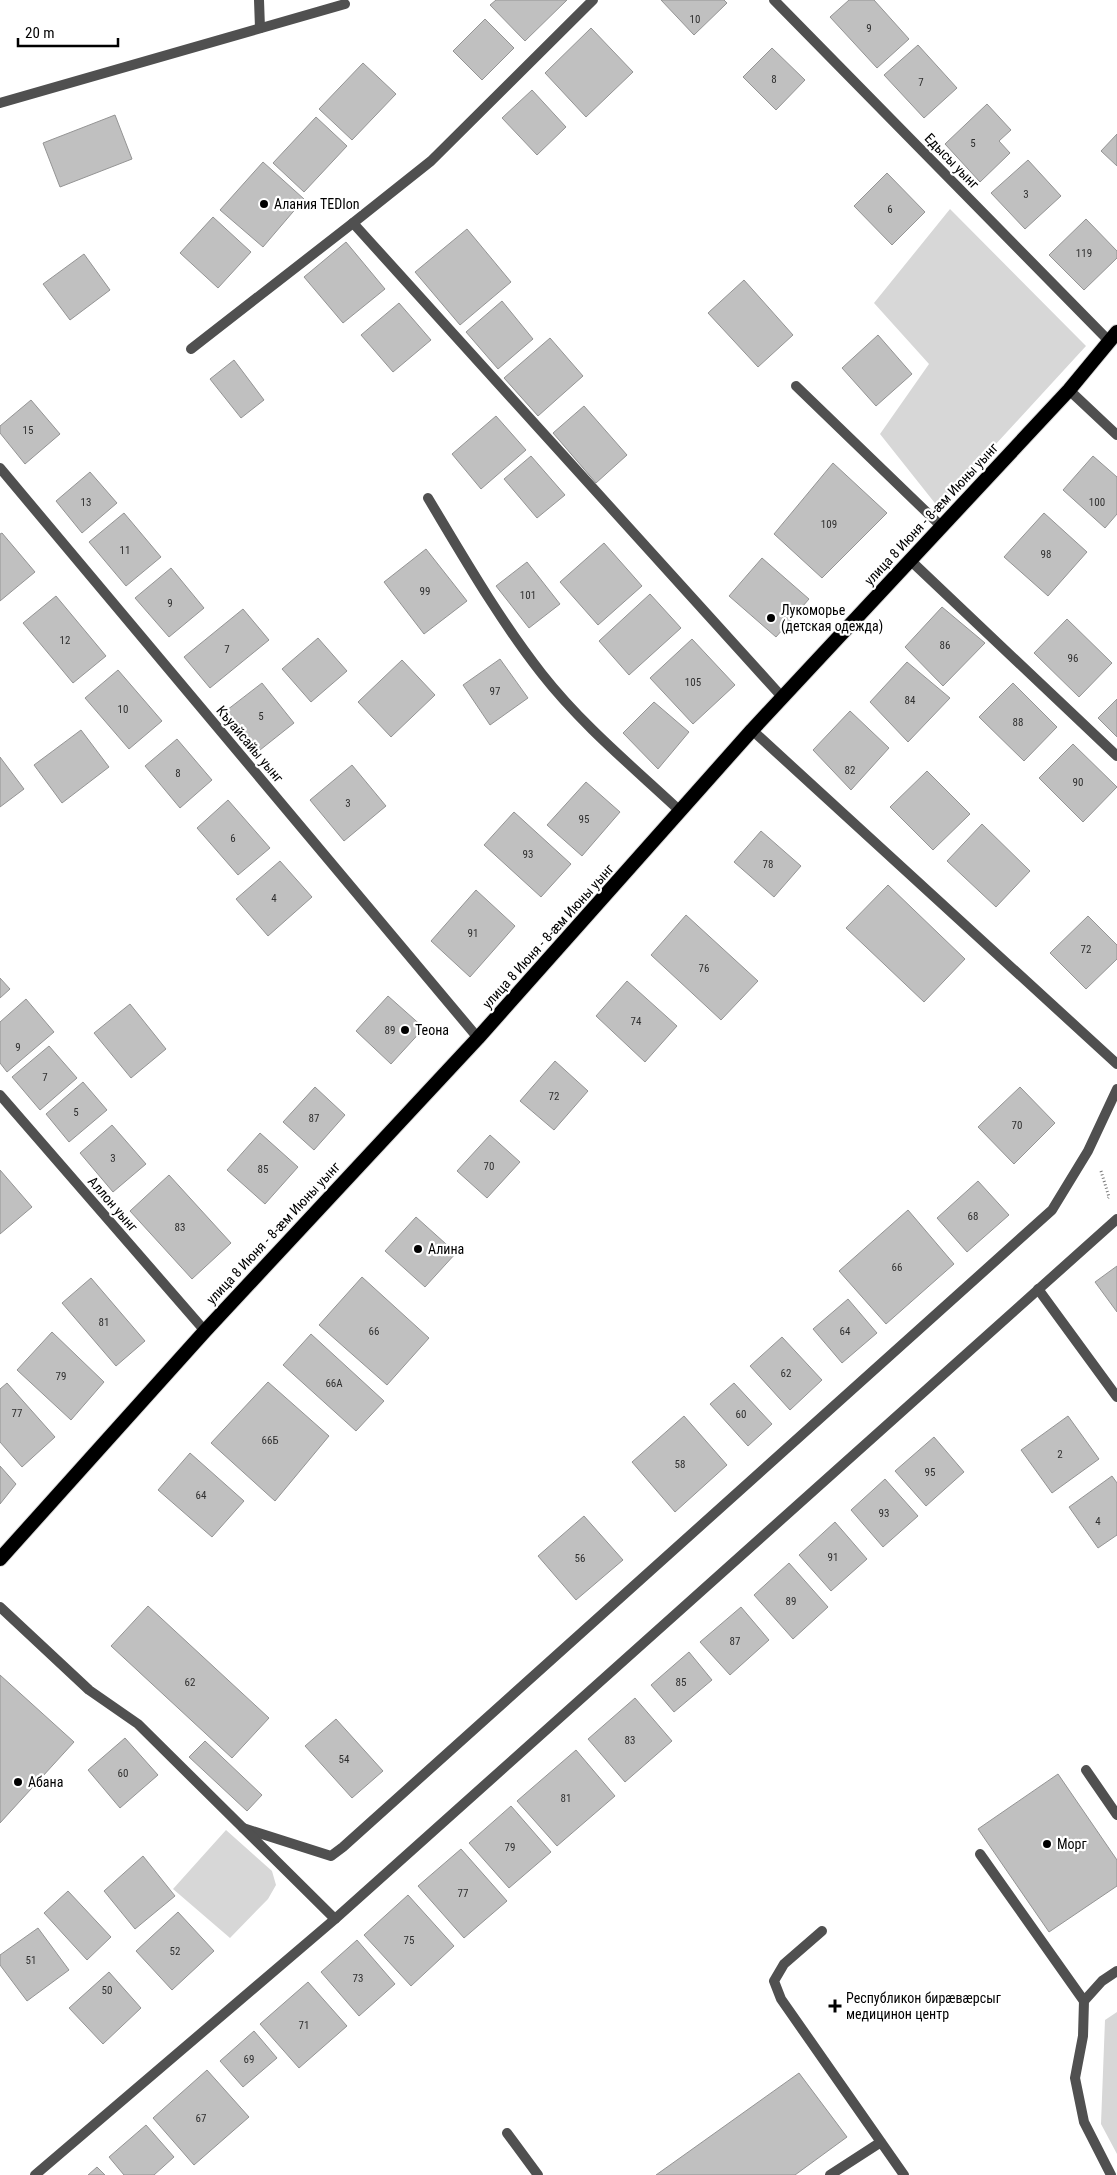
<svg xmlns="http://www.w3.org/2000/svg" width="1117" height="2175" font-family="'Roboto Condensed',sans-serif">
	<rect width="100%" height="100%" fill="#fff"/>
	<path fill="#d7d7d7" d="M950 209 1086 346 938 507 880 434 929 364 874 303Z
		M226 1830 272 1871 276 1885 268 1899 230 1938 173 1889Z
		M1117 2012V2154L1101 2124 1105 2020Z"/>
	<path fill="#c0c0c0" stroke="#949494" d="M496 0H567L525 41 490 5Z
		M661 0H724L727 3 694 35Z
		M849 0H874L909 39 877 68 830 17Z
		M485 19 514 48 482 80 453 51Z
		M591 28 633 72 586 117 545 73Z
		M918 45 957 88 924 118 884 75Z
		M772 48 805 80 776 110 743 77Z
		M363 63 396 94 352 140 319 109Z
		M532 90 566 127 537 155 502 118Z
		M987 104 1011 130 999 141 1010 153 980 182 945 144Z
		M115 115 132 159 60 187 43 143Z
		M316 117 347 146 304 192 273 163Z
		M1117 134V166L1101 151Z
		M1028 160 1061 196 1025 229 991 193Z
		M263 162 304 199 263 247 220 210Z
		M887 173 925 212 892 245 854 206Z
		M213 217 251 252 218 288 180 253Z
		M1086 219 1117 251V258L1084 290 1049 255Z
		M467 229 511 282 460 325 415 272Z
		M346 242 385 289 343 323 304 277Z
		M84 254 110 290 70 320 43 284Z
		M744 280 793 335 758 367 708 313Z
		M502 301 533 339 498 369 466 332Z
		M399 303 431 340 393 372 361 335Z
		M878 335 912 374 876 406 842 368Z
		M550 338 583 376 538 416 504 378Z
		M234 360 264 400 241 418 210 379Z
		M31 400 60 434 25 464 0 433V426Z
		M584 406 627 455 596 483 553 433Z
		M496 416 526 450 481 489 452 454Z
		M531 456 565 495 537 518 504 479Z
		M1093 456 1117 477V514L1105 528 1063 490Z
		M833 463 887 513 822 578 774 534Z
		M90 472 117 503 82 533 56 501Z
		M124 513 161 557 126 586 89 542Z
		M1044 513 1087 552 1048 596 1004 557Z
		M2 533 35 572 0 601V534Z
		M604 543 642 586 598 625 560 582Z
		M426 549 467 601 424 634 384 582Z
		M762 558 809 599 776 637 729 596Z
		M527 562 560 604 529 628 496 586Z
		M171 568 204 608 169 637 135 598Z
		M650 594 681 628 629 675 599 641Z
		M56 596 106 656 73 683 23 623Z
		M942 607 985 643 943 686 905 647Z
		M243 609 269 640 210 688 184 657Z
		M1067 619 1112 663 1079 697 1034 653Z
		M318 638 347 671 311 702 282 669Z
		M692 639 735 685 693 724 650 678Z
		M500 659 528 698 490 725 463 685Z
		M402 660 435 695 391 737 358 702Z
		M907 662 950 698 908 742 870 702Z
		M118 670 162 721 129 749 85 698Z
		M262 683 294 723 260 750 227 710Z
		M1013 683 1057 727 1024 761 979 717Z
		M1117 699V737L1098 718Z
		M654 702 689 732 658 769 623 733Z
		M850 711 889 748 851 790 813 750Z
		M81 730 109 767 62 803 34 765Z
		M177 739 212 780 180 808 145 766Z
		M1073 744 1117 787 1083 822 1039 778Z
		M0 757 24 789 0 807Z
		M352 765 386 806 344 841 310 800Z
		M927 771 970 814 933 850 890 807Z
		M586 782 620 812 582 856 547 825Z
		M228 800 270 848 238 875 197 828Z
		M514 812 571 864 541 897 484 845Z
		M982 824 1030 871 996 907 947 861Z
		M761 831 801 866 774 897 734 862Z
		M280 861 312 897 268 936 236 899Z
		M888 885 965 959 924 1002 846 928Z
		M476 890 515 926 470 977 431 941Z
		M686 915 758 981 721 1020 651 955Z
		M1088 916 1117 945V959L1086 989 1050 953Z
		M0 978 10 989 0 998Z
		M627 981 677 1026 645 1062 596 1016Z
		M388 996 424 1028 391 1064 356 1031Z
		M26 999 54 1032 7 1072 0 1063V1022Z
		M130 1004 166 1049 131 1078 94 1033Z
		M49 1046 77 1078 40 1110 12 1077Z
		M555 1061 588 1091 554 1130 520 1101Z
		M83 1082 107 1110 69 1142 46 1114Z
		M315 1087 345 1115 314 1150 283 1122Z
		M1020 1087 1055 1123 1014 1164 978 1127Z
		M112 1125 146 1164 113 1192 80 1153Z
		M260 1133 298 1167 265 1204 227 1170Z
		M490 1135 520 1162 487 1198 457 1171Z
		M0 1170 32 1207 0 1234Z
		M169 1175 231 1243 192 1279 130 1211Z
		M978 1181 1009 1215 967 1252 937 1218Z
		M908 1210 954 1264 886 1324 839 1271Z
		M416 1217 456 1253 425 1287 385 1251Z
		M1117 1266V1312L1095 1282Z
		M362 1277 429 1338 387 1385 319 1325Z
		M91 1278 145 1341 116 1366 62 1303Z
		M848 1299 877 1333 842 1363 813 1329Z
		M52 1332 104 1382 71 1420 17 1370Z
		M311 1334 384 1401 356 1431 283 1365Z
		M782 1337 822 1380 790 1410 750 1366Z
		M268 1382 329 1436 275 1501 211 1443Z
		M7 1383 55 1437 22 1467 0 1442V1389Z
		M734 1383 772 1424 748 1446 710 1404Z
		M684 1416 727 1465 675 1512 632 1462Z
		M1068 1416 1099 1459 1052 1493 1021 1450Z
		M934 1437 964 1472 926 1506 895 1471Z
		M190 1453 244 1501 212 1537 158 1490Z
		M0 1466 16 1484 0 1504Z
		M1112 1476 1117 1483V1535L1098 1548 1069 1507Z
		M885 1479 918 1516 883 1547 851 1510Z
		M584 1516 623 1560 576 1600 538 1556Z
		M835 1522 867 1559 831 1591 799 1555Z
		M789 1563 828 1607 793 1639 754 1595Z
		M148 1606 269 1718 232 1758 111 1646Z
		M741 1607 769 1640 730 1675 700 1642Z
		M689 1652 712 1680 674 1712 651 1685Z
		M0 1675 74 1742 0 1823Z
		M635 1698 672 1741 625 1782 588 1739Z
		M336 1719 383 1771 352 1798 305 1746Z
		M125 1738 158 1775 120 1808 88 1770Z
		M205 1741 262 1795 247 1811 189 1757Z
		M576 1750 615 1796 557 1846 517 1801Z
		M1058 1774 1117 1860V1886L1049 1932 978 1829Z
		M511 1806 551 1852 509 1888 469 1843Z
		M461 1849 507 1901 464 1938 418 1886Z
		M143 1856 175 1896 135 1929 104 1891Z
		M68 1891 111 1937 87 1960 44 1913Z
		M408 1895 454 1946 411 1986 364 1935Z
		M178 1912 214 1951 172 1990 136 1951Z
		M38 1928 69 1970 27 2001 0 1965V1955Z
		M357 1940 395 1984 359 2016 321 1972Z
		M109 1972 141 2008 103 2044 69 2008Z
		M308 1982 347 2026 299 2068 260 2024Z
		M254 2031 277 2058 243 2087 220 2061Z
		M207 2070 249 2117 194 2165 153 2118Z
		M799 2073 847 2137 795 2175H656Z
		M146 2125 174 2157 154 2175H124L109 2157Z
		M97 2167 105 2175H88Z"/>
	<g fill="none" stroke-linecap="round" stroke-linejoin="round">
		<g stroke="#dbdbdb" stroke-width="16">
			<path id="trunk" d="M0 1559 205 1331 478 1038 752 730 1069 390 1117 332"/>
		</g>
		<path stroke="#727272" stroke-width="3" stroke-dasharray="1 2.5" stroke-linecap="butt" d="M1101 1171 1109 1197 1108 1198"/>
		<path stroke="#505050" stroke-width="10" d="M259 0 260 28
			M191 349 353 223
			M1069 390 1117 435
			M428 498C464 558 499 619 542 674 582 725 633 767 680 811
			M910 560 1117 756
			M1086 1770 1117 1815
			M243 1828 331 1856 343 1847 1052 1210 1088 1151 1117 1089
			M980 1854 1084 2001
			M822 1931 784 1964 774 1981 781 1999 904 2175
			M507 2133 538 2175
			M830 2175 881 2142
			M1111 2175 1084 2122 1075 2078 1083 2036 1084 2001 1102 1981 1117 1971"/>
		<path stroke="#505050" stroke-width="10" d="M593 0 431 161 353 223 783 698
			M774 0 1109 341
			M0 103 345 4
			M796 386 942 527
			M0 468 478 1038
			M752 730 1117 1064
			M0 1095 205 1331
			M1038 1289 1117 1397
			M0 1607 89 1690 138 1724 335 1919"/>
		<path stroke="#505050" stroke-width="10" d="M35 2175 335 1919 1117 1219"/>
		<use href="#trunk" stroke="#000" stroke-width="14"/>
	</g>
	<g fill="#000" stroke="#fff" stroke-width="2">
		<circle cx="264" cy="204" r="5"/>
		<circle cx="771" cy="618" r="5"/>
		<circle cx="405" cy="1030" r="5"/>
		<circle cx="418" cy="1249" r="5"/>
		<circle cx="18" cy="1782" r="5"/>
		<circle cx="1047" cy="1844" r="5"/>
		<path d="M832.5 1998.5h5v5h5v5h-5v5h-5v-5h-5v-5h5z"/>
	</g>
	<g text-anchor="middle" stroke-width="4.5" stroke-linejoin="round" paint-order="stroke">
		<g font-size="11" fill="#303030">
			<text x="695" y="23">10</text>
			<text x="869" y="32">9</text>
			<text x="774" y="83">8</text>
			<text x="921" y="86">7</text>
			<text x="973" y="147">5</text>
			<text x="1026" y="198">3</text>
			<text x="890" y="213">6</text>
			<text x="1084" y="257">119</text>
			<text x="28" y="434">15</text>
			<text x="86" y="506">13</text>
			<text x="1097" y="506">100</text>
			<text x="829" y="528">109</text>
			<text x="125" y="554">11</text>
			<text x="1046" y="558">98</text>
			<text x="425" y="595">99</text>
			<text x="528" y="599">101</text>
			<text x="170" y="607">9</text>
			<text x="65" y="644">12</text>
			<text x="945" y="649">86</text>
			<text x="227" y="653">7</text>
			<text x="1073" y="662">96</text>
			<text x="693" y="686">105</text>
			<text x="495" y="695">97</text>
			<text x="910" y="704">84</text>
			<text x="123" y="713">10</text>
			<text x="261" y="720">5</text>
			<text x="1018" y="726">88</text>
			<text x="850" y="774">82</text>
			<text x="178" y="777">8</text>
			<text x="1078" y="786">90</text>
			<text x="348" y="807">3</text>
			<text x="584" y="823">95</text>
			<text x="233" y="842">6</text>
			<text x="528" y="858">93</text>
			<text x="768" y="868">78</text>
			<text x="274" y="902">4</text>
			<text x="473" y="937">91</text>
			<text x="1086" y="953">72</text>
			<text x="704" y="972">76</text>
			<text x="636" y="1025">74</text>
			<text x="390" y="1034">89</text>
			<text x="18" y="1051">9</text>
			<text x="45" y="1081">7</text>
			<text x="554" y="1100">72</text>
			<text x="76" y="1116">5</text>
			<text x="314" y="1122">87</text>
			<text x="1017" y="1129">70</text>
			<text x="113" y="1162">3</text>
			<text x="489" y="1170">70</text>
			<text x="263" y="1173">85</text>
			<text x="973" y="1220">68</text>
			<text x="180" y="1231">83</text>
			<text x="897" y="1271">66</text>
			<text x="104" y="1326">81</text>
			<text x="374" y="1335">66</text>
			<text x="845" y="1335">64</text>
			<text x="786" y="1377">62</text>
			<text x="61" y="1380">79</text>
			<text x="334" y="1387">66А</text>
			<text x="17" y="1417">77</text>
			<text x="741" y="1418">60</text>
			<text x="270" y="1444">66Б</text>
			<text x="1060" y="1458">2</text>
			<text x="680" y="1468">58</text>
			<text x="930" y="1476">95</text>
			<text x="201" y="1499">64</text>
			<text x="884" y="1517">93</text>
			<text x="1098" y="1525">4</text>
			<text x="833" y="1561">91</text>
			<text x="580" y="1562">56</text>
			<text x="791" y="1605">89</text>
			<text x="735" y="1645">87</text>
			<text x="190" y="1686">62</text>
			<text x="681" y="1686">85</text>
			<text x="630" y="1744">83</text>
			<text x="344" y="1763">54</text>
			<text x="123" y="1777">60</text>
			<text x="566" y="1802">81</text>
			<text x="510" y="1851">79</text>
			<text x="463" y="1897">77</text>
			<text x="409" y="1944">75</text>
			<text x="175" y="1955">52</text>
			<text x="31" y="1964">51</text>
			<text x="358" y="1982">73</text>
			<text x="107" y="1994">50</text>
			<text x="304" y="2029">71</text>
			<text x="249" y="2063">69</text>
			<text x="201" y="2122">67</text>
		</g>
		<g font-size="14" fill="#000" stroke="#fff">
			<text transform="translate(952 161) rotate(46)" y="5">Едысы уынг</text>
			<text transform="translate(931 514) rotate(-47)" y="5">улица 8 Июня - 8-ӕм Июны уынг</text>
			<text transform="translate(250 744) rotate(50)" y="5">Къуайсайы уынг</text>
			<text transform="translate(548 936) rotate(-48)" y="5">улица 8 Июня - 8-ӕм Июны уынг</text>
			<text transform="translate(113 1204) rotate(49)" y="5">Аллон уынг</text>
			<text transform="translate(273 1233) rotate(-47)" y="5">улица 8 Июня - 8-ӕм Июны уынг</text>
		</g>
		<g font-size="14" fill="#000" stroke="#fff" text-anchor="start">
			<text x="274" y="209">Алания ТEDIon</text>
			<text x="781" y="615">Лукоморье<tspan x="781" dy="16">(детская одежда)</tspan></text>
			<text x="415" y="1035">Теона</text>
			<text x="428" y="1254">Алина</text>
			<text x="28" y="1787">Абана</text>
			<text x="1057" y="1849">Морг</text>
			<text x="846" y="2003">Республикон бирæвæрсыг<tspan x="846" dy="16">медицинон центр</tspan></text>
		</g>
	</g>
	<path d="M18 38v8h100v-8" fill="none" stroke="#000000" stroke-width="2.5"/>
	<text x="25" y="38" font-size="15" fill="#000000" stroke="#ffffff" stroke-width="4" paint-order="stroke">20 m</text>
</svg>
